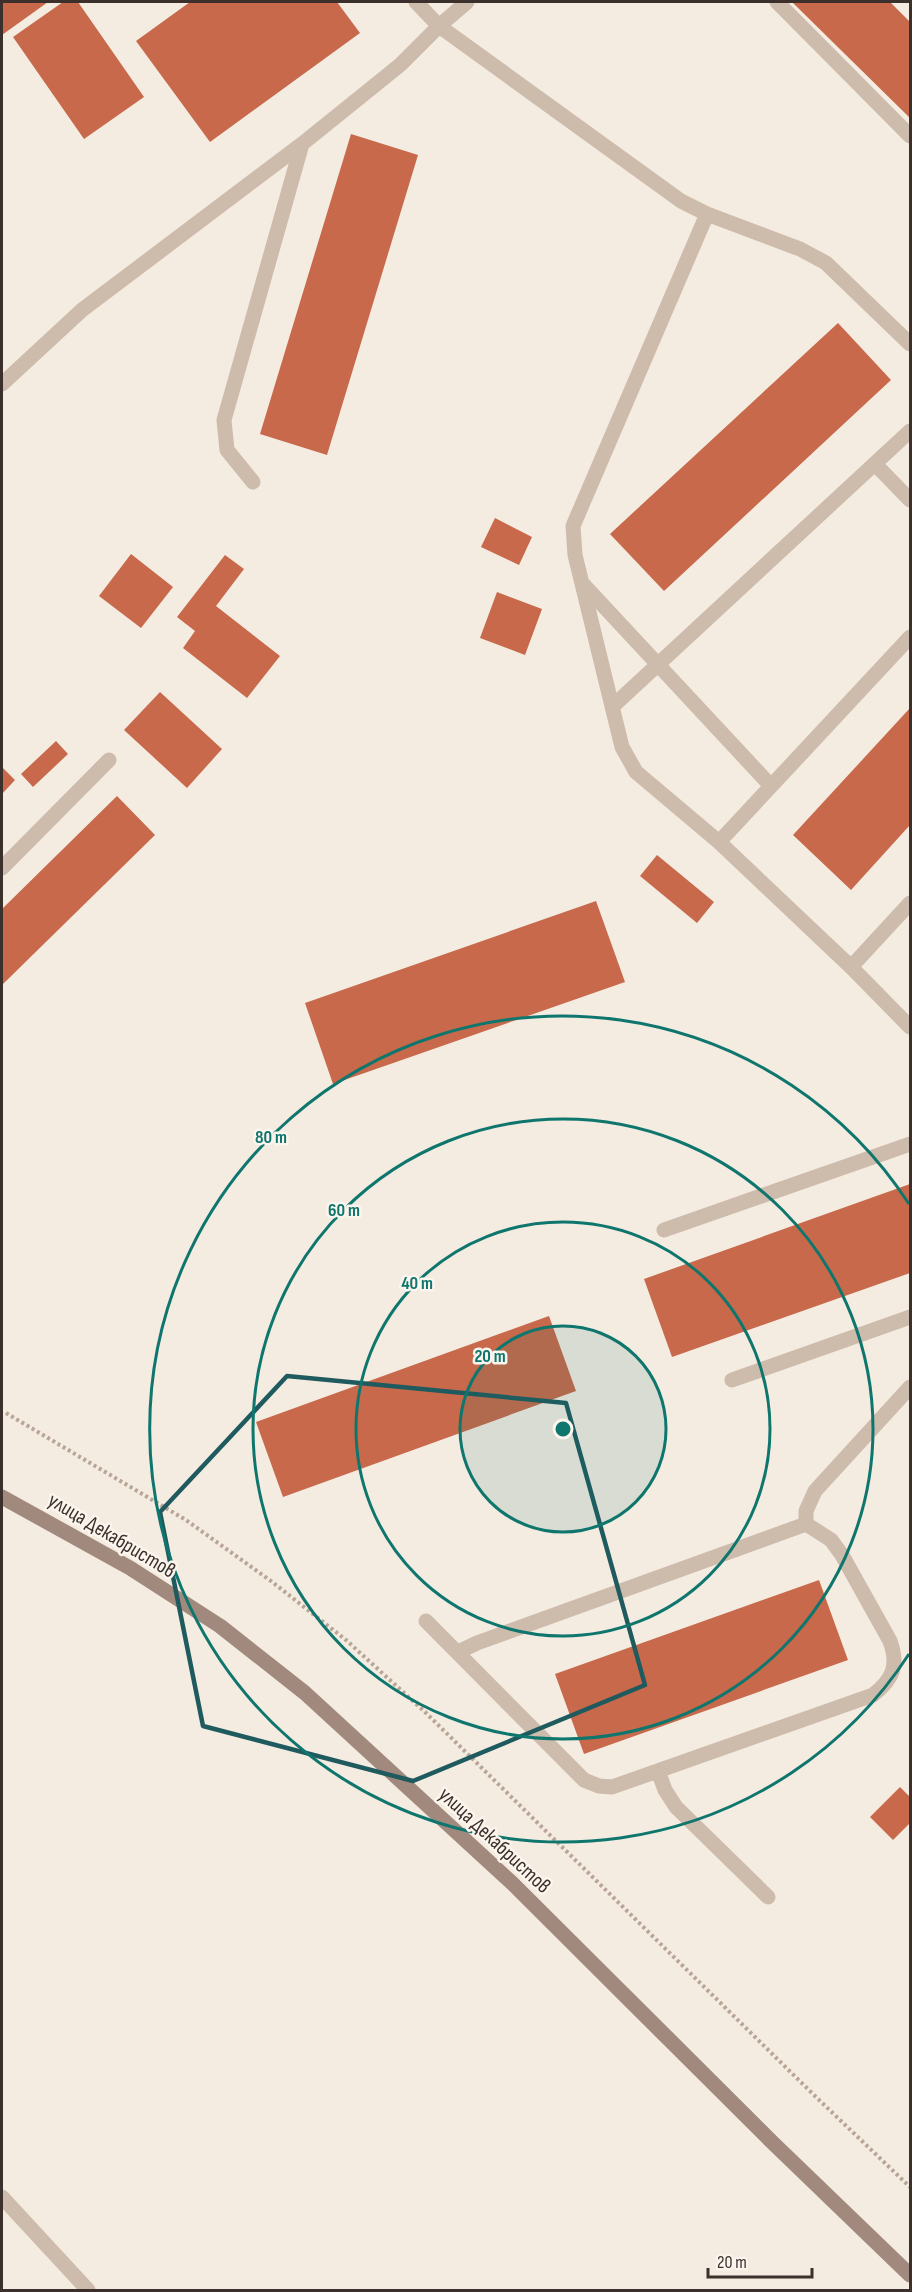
<svg xmlns="http://www.w3.org/2000/svg" width="912" height="2292" font-family="'Sofia Sans Condensed',sans-serif">
	<rect width="100%" height="100%" fill="#f4ebe1"/>
	<path fill="#c8694b" d="M2 2H48L2 35Z
		M63 2H78L144 97 84 139 13 37Z
		M190 2H337L360 33 210 142 136 41Z
		M792 2H890L910 22V118Z
		M351 134 418 155 327 455 260 434Z
		M838 323 891 380 664 591 610 534Z
		M495 518 532 537 519 565 481 547Z
		M131 554 173 587 141 628 99 596Z
		M225 555 244 569 216 606 280 656 247 698 183 648 195 631 177 617Z
		M497 592 542 609 525 655 480 638Z
		M160 692 222 749 187 788 124 730Z
		M910 708V825L851 890 793 835Z
		M56 741 68 754 33 787 21 774Z
		M2 767 15 780 2 794Z
		M117 796 155 835 2 985V909Z
		M657 855 714 902 697 923 640 876Z
		M596 901 625 982 333 1084 305 1003Z
		M910 1184V1273L672 1357 644 1279Z
		M549 1316 576 1391 283 1497 256 1422Z
		M819 1580 848 1660 584 1754 555 1674Z
		M900 1787 910 1797V1823L893 1840 870 1817Z"/>
	<g fill="none" stroke-linecap="round" stroke-linejoin="round">
		<path stroke="#b9a596" stroke-width="4" stroke-dasharray="3 3" stroke-linecap="butt" d="M6 1413 186 1520 271 1581 346 1640 425 1712 817 2098 910 2187"/>
		<path stroke="#cdbbac" stroke-width="15" d="M777 2 910 136
			M439 26 681 201 707 214 800 249 826 263 910 344
			M707 214 573 526 575 555 622 747 636 772 719 842 851 967 910 903
			M2 384 82 310 302 144
			M875 464 910 500
			M253 482 227 450 224 420 302 144 400 65 439 26 467 2
			M583 584 771 786
			M612 707 910 431
			M719 842 910 637
			M2 868 109 760
			M851 967 910 1027
			M664 1230 910 1144
			M732 1380 910 1317
			M806 1524V1511L815 1491 910 1387
			M426 1621 584 1780 599 1786 612 1787 873 1695C893 1679 899 1666 890 1641L842 1555 831 1540 806 1524 477 1643 458 1652
			M658 1771 665 1790 676 1807 768 1897"/>
		<path stroke="#cdbbac" stroke-width="15" d="M416 2 439 26
			M2 2197 88 2290"/>
		<path stroke="#a18a7d" stroke-width="15" d="M2 1497 130 1568 220 1626 305 1693 512 1883 773 2143 910 2275"/>
	</g>
	<path fill="none" stroke="#1f5a5e" stroke-width="4.5" stroke-linejoin="round" d="M287 1376 566 1403 645 1685 413 1781 203 1726 160 1512Z"/>
	<circle cx="563" cy="1429" r="103" fill="#0f766e" fill-opacity=".12"/>
	<g fill="none" stroke="#0f766e" stroke-width="3">
		<circle cx="563" cy="1429" r="103"/>
		<circle cx="563" cy="1429" r="207"/>
		<circle cx="563" cy="1429" r="310"/>
		<path d="M909 1654A413 413 0 1 1 909 1204"/>
	</g>
	<g text-anchor="middle" stroke-width="5" stroke-linejoin="round" paint-order="stroke">
		<g font-size="21" fill="#3b302b" stroke="#fbf5ee">
			<text transform="translate(112 1535) rotate(31)" y="7">улица Декабристов</text>
			<text transform="translate(495 1840) rotate(43)" y="7">улица Декабристов</text>
		</g>
	</g>
	<circle cx="563" cy="1429" r="9" fill="#0f766e" stroke="#fbf5ee" stroke-width="3"/>
	<g font-size="18" text-anchor="middle" font-weight="bold" fill="#0f766e" stroke="#fbf5ee" stroke-width="5" stroke-linejoin="round" paint-order="stroke">
		<text x="271" y="1143">80 m</text>
		<text x="344" y="1216">60 m</text>
		<text x="417" y="1289">40 m</text>
		<text x="490" y="1362">20 m</text>
	</g>
	<rect width="912" height="2292" fill="none" stroke="#3b302b" stroke-width="6"/>
	<path d="M708 2268v9h104v-9" fill="none" stroke="#3b302b" stroke-width="3"/>
	<text x="717" y="2268" font-size="18" fill="#3b302b" stroke="#fbf5ee" stroke-width="4.5" paint-order="stroke">20 m</text>
</svg>
